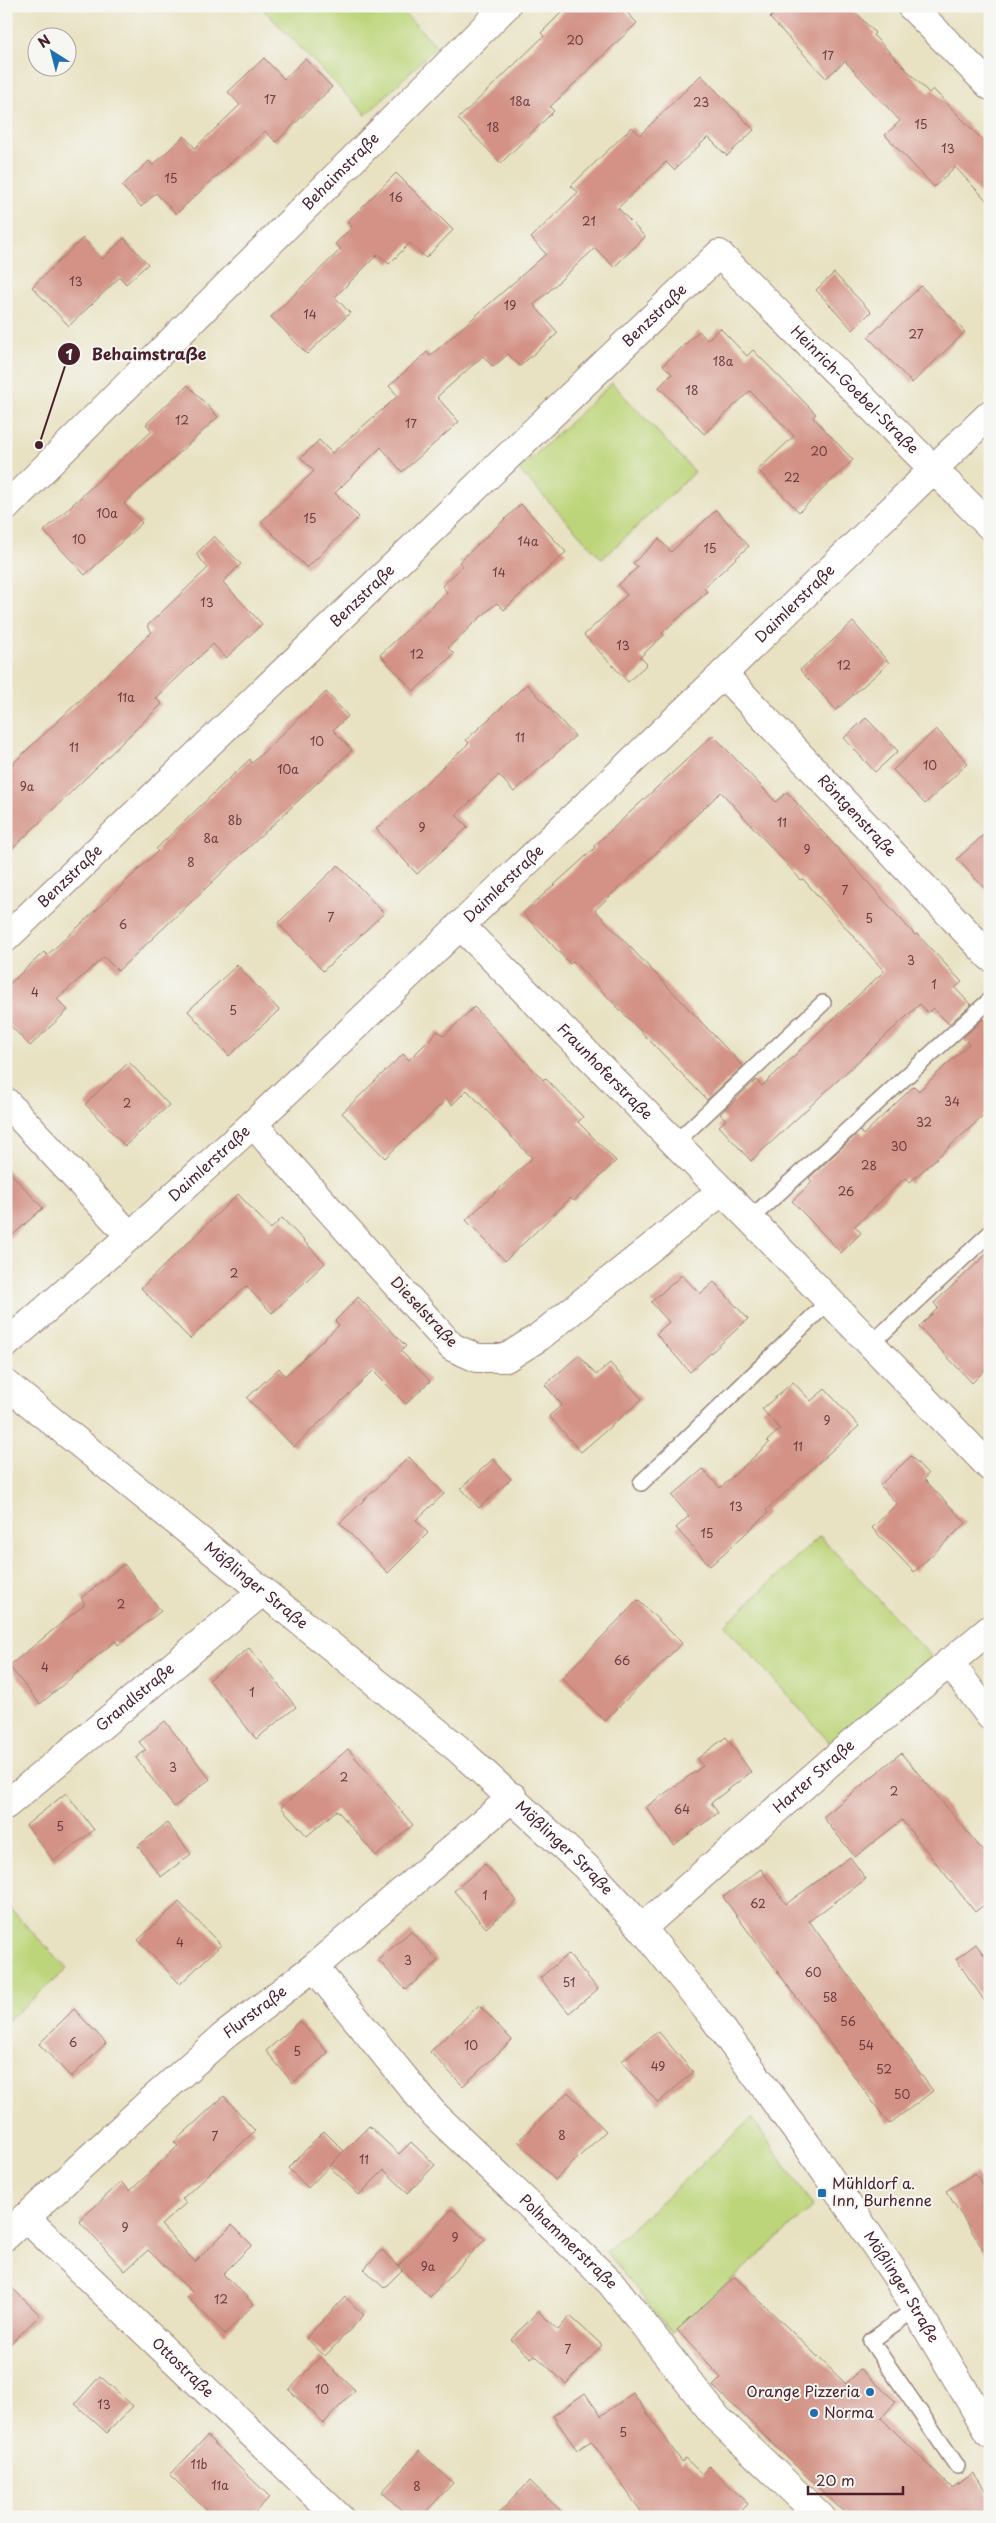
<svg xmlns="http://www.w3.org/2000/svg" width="996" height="2523" font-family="'Playpen Sans',sans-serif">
	<rect width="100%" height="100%" fill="#f6f6f2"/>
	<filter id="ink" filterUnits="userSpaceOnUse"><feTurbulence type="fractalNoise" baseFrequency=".02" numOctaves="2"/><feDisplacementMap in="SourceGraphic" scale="10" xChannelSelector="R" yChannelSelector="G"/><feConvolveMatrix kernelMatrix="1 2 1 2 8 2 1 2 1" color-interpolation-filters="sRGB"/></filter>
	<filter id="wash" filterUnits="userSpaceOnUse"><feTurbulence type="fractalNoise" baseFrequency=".0096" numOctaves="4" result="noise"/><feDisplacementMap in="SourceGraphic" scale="20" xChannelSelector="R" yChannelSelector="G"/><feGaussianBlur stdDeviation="1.12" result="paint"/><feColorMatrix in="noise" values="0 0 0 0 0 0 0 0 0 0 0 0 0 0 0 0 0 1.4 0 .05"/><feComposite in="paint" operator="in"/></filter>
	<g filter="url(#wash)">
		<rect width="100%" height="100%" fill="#e8e2c2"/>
		<path fill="#bdd57a" stroke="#847a52" d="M260 6H397L437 46 366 115Z
			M612 383 695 472 602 559 519 470Z
			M820 1536 932 1657 831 1744 725 1625Z
			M6 1904 67 1969 6 2022Z
			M752 2118 813 2206 672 2333 606 2252Z"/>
		<g id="blocks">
			<path fill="#d39285" d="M568 6H621L637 23 550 107 554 111 501 163 458 119 544 36 541 33Z
				M782 6H850L875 33 873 35 929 93 933 89 990 148V204L955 167 934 187 885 135 900 121 845 61 826 78 770 18Z
				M264 58 284 79 305 59 332 87 276 142 265 131 176 214 156 193 141 207 122 186 149 161 153 165 184 136 195 148 240 105 228 92Z
				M701 75 754 130 727 156 708 137 674 170 666 162 618 208 645 237 614 267 595 248 534 305 558 333 520 366 508 354 493 367 483 356 437 397 459 422 402 472 381 447 335 493 359 517 307 568 261 522 314 471 301 458 319 440 332 453 398 396 389 386 427 352 430 356 546 254 531 238 578 192 571 186 632 127 640 135Z
				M396 173 453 230 426 258 410 243 389 264 378 254 335 297 350 313 307 354 271 317 341 249 335 244 352 227 347 222Z
				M83 238 102 259 124 238 148 264 126 284 120 277 69 326 32 287Z
				M834 273 871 312 853 330 816 290Z
				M921 286 965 332 912 383 868 337Z
				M720 328 747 356 753 350 816 414 813 417 853 460 799 512 758 470 794 436 750 391 704 434 659 387 672 374 663 365 699 331 707 340Z
				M188 385 218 417 124 504 142 523 85 575 44 531 152 431 146 424Z
				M521 504 566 552 504 610 497 603 475 622 448 648 454 654 414 691 380 655 447 592 442 586 463 566 459 562Z
				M716 510 749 546 704 588 707 592 662 633 664 635 640 657 647 664 628 682 584 635 627 595 618 585 638 567 633 563 659 539 671 552Z
				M214 536 241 564 223 582 262 624 226 658 213 644 156 698 162 704 6 855V770L152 632 147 626 208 568 196 554Z
				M853 622 889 663 836 710 800 670Z
				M527 684 575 736 514 792 499 775 456 815 468 827 417 874 376 829 469 743 466 740Z
				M326 692 348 716 333 730 352 750 118 971 104 957 57 999 68 1010 30 1046 6 1021V987L44 952 47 955 77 928 158 851 156 849 219 788 250 759 252 763Z
				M866 718 898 751 875 772 844 738Z
				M936 729 968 763 925 804 893 770Z
				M713 735 776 802 787 792 915 935 917 934 962 982 955 988 971 1005 949 1024 933 1008 928 1013 920 1004 751 1161 719 1126 726 1120 720 1114 756 1080 762 1086 884 971 803 879 801 880 721 792 595 910 743 1066 707 1100 573 961 570 964 523 913 595 848 594 846Z
				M990 829V894L957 859Z
				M338 865 384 913 323 971 278 923Z
				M237 965 279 1010 229 1056 188 1011Z
				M474 1007 543 1080 545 1078 583 1117 578 1122 616 1161 574 1201 571 1198 505 1261 466 1220 532 1158 467 1090 452 1105 447 1099 385 1158 342 1113 403 1054 409 1060 438 1031 444 1036Z
				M983 1019 990 1024V1110L909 1183 905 1178 855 1226 861 1233 841 1253 792 1201 812 1182 809 1178 860 1131 863 1135 914 1086 919 1091 943 1068 969 1044 963 1038Z
				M129 1062 169 1105 125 1146 85 1104Z
				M6 1168 43 1208 6 1241Z
				M238 1194 271 1229 282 1218 325 1263 272 1313 246 1286 190 1339 141 1288Z
				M990 1251V1365L972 1383 919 1327 938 1308 934 1303Z
				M682 1275 700 1294 714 1282 748 1319 690 1372 656 1334 669 1322 651 1302Z
				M358 1297 406 1346 401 1351 430 1381 406 1404 373 1371 294 1447 247 1398 279 1368 285 1376 339 1325 335 1321Z
				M579 1355 596 1375 610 1363 642 1399 581 1452 549 1416 562 1405 545 1385Z
				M793 1382 811 1401 825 1389 859 1426 766 1510 768 1513 710 1566 676 1528 689 1516 672 1496 703 1469 720 1488 769 1443 767 1441 780 1429 762 1409Z
				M911 1456 928 1474 924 1479 966 1523 914 1572 872 1528 897 1504 880 1485Z
				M409 1457 444 1494 416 1520 428 1533 388 1573 340 1523Z
				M493 1459 511 1479 479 1508 461 1488Z
				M124 1564 161 1611 118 1645 115 1641 40 1704 9 1666 85 1604 81 1598Z
				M638 1600 682 1643 605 1721 562 1678Z
				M249 1648 296 1707 256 1739 209 1680Z
				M165 1721 210 1779 174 1807 136 1758 146 1750 139 1742Z
				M726 1737 751 1772 711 1803 718 1813 674 1845 646 1807 703 1766 697 1759Z
				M348 1749 413 1825 376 1856 337 1810 307 1836 281 1807Z
				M901 1753 990 1859V1900L975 1912 902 1820 855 1857 823 1817Z
				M66 1793 94 1830 54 1861 26 1825Z
				M167 1823 191 1854 161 1877 138 1846Z
				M850 1857 866 1879 809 1921 933 2091 889 2124 723 1897 761 1869 786 1904Z
				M485 1864 517 1901 486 1928 454 1891Z
				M179 1902 221 1945 180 1984 138 1940Z
				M411 1931 438 1961 406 1990 378 1960Z
				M976 1944 990 1964V2009L956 1959Z
				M568 1954 598 1989 569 2013 540 1978Z
				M479 2005 512 2040 463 2086 430 2052Z
				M74 2009 106 2043 71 2077 39 2044Z
				M300 2021 328 2053 293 2083 266 2051Z
				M658 2031 693 2072 658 2103 622 2061Z
				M568 2092 606 2131 555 2180 518 2141Z
				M224 2096 255 2131 182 2199 186 2203 161 2225 195 2262 232 2225 252 2245 223 2274 254 2304 225 2334 187 2297 192 2292 148 2250 125 2271 79 2221 121 2182 130 2191 178 2146 174 2142Z
				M369 2126 399 2154 411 2142 435 2165 408 2193 384 2170 359 2195 329 2166Z
				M324 2131 344 2151 308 2188 288 2168Z
				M975 2173 990 2196V2260L946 2191Z
				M452 2209 485 2239 430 2297 398 2266Z
				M382 2250 402 2270 384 2288 364 2269Z
				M735 2277 846 2384 861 2369 896 2402 881 2418 952 2488 974 2473 990 2498V2517H849L713 2386 721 2378 677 2330Z
				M6 2282 40 2315 6 2348Z
				M345 2297 364 2315 325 2356 306 2338Z
				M538 2311 558 2330 570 2316 602 2345 566 2384 535 2355 531 2358 511 2340Z
				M320 2357 355 2390 324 2423 289 2390Z
				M100 2376 133 2406 107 2433 75 2404Z
				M585 2393 601 2416 633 2393 682 2462 685 2458 702 2474 709 2466 748 2504 736 2517H645L591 2441 577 2450 553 2416Z
				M207 2436 270 2497 250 2517H214L170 2475Z
				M419 2451 453 2483 421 2517H409L382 2492Z
				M530 2481 567 2517H495Z"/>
		</g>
	</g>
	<g filter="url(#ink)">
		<use href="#blocks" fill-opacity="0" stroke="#998076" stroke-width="1"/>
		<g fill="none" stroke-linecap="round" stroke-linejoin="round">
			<g stroke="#998076" stroke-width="18">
				<path id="service" d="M675 1143 823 1003
					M750 1219 990 1000
					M871 1344 990 1233
					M641 1483 829 1301
					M916 2308 871 2341 957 2466"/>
			</g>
			<g stroke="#998076" stroke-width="30">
				<g id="minor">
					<path d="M911 6 990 86"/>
					<path id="s1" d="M6 507 506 6"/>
					<path id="s2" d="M723 674 990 957"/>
					<path id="s3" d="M460 925 750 1219 990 1467"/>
					<path id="s4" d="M6 938 719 254 990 526"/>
					<path d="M6 1102 130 1236"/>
					<path d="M253 1124 452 1347 477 1358H506L539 1337 722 1191"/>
					<path id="s5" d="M6 1344 130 1236 253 1124 723 674 990 414"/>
					<path d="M949 1662 990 1716"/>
					<path id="s6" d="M6 1805 263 1591"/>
					<path id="s7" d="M642 1928 844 1750 990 1629"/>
					<path id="s8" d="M314 1967 432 2112 611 2283 717 2418 821 2517"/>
					<path id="s9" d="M25 2217 339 2517"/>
					<path id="s10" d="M6 2236 151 2101 224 2036 314 1967 513 1797"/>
				</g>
			</g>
			<g stroke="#998076" stroke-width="30">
				<g id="tertiary">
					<path id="s11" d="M6 1384 457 1748 586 1867 642 1928 713 2017 807 2145 895 2274 990 2434"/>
				</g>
			</g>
			<use href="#service" stroke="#fff" stroke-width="15"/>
			<use href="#minor" stroke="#fff" stroke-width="28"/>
			<use href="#tertiary" stroke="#fff" stroke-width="28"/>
		</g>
	</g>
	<g fill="#1f6fb2" stroke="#f6f6f2" stroke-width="2">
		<rect x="817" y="2188" width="10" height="10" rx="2.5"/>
		<circle cx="870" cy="2392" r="5"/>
		<circle cx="814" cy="2413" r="5"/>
	</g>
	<g text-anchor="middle" stroke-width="4" stroke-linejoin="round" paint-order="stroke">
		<g font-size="12" fill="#6c3c42">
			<text x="575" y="45">20</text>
			<text x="828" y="60">17</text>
			<text x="270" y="104">17</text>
			<text x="520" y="106">18a</text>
			<text x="701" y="107">23</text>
			<text x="921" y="129">15</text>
			<text x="493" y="132">18</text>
			<text x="948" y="153">13</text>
			<text x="171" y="183">15</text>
			<text x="396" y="202">16</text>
			<text x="589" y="226">21</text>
			<text x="76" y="286">13</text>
			<text x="510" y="310">19</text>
			<text x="310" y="319">14</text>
			<text x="916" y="339">27</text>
			<text x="723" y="366">18a</text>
			<text x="692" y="395">18</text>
			<text x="182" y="425">12</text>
			<text x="411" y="428">17</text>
			<text x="819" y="456">20</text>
			<text x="792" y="482">22</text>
			<text x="107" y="518">10a</text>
			<text x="310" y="523">15</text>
			<text x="79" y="544">10</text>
			<text x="528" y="546">14a</text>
			<text x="710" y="553">15</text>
			<text x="499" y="577">14</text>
			<text x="207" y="607">13</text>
			<text x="623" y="650">13</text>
			<text x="417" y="659">12</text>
			<text x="844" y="670">12</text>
			<text x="126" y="702">11a</text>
			<text x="520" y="742">11</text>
			<text x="317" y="746">10</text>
			<text x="74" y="752">11</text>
			<text x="930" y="770">10</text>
			<text x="288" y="774">10a</text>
			<text x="27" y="791">9a</text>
			<text x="235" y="825">8b</text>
			<text x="782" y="827">11</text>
			<text x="422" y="832">9</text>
			<text x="211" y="843">8a</text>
			<text x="807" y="854">9</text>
			<text x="191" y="867">8</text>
			<text x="845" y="895">7</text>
			<text x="331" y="922">7</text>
			<text x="869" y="923">5</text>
			<text x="123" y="929">6</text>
			<text x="911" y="965">3</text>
			<text x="934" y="989">1</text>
			<text x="35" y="997">4</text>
			<text x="233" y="1015">5</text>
			<text x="952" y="1106">34</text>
			<text x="127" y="1108">2</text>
			<text x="924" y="1127">32</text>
			<text x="899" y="1151">30</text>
			<text x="869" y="1170">28</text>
			<text x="846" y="1196">26</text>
			<text x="234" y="1278">2</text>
			<text x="827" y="1425">9</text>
			<text x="798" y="1451">11</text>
			<text x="736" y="1511">13</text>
			<text x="707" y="1538">15</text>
			<text x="121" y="1609">2</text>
			<text x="622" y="1665">66</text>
			<text x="45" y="1672">4</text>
			<text x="252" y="1697">1</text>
			<text x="173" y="1772">3</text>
			<text x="344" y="1782">2</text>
			<text x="894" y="1796">2</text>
			<text x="682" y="1814">64</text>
			<text x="60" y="1831">5</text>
			<text x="485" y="1900">1</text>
			<text x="758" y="1908">62</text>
			<text x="180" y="1947">4</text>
			<text x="408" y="1965">3</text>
			<text x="813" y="1977">60</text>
			<text x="569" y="1987">51</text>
			<text x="830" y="2002">58</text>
			<text x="848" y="2026">56</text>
			<text x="73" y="2047">6</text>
			<text x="471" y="2050">10</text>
			<text x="866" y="2050">54</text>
			<text x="297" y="2056">5</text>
			<text x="658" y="2071">49</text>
			<text x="884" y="2074">52</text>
			<text x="902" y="2099">50</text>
			<text x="562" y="2140">8</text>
			<text x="215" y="2141">7</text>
			<text x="364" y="2164">11</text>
			<text x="125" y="2232">9</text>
			<text x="455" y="2242">9</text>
			<text x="428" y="2271">9a</text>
			<text x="221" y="2304">12</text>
			<text x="568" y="2354">7</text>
			<text x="322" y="2394">10</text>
			<text x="104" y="2409">13</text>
			<text x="623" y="2437">5</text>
			<text x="199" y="2469">11b</text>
			<text x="220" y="2490">11a</text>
			<text x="417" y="2491">8</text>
		</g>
		<g font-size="15" fill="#4a1f2b" stroke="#f6f6f2">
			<text dy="5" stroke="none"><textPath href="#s1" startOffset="474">Behaimstraße</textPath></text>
			<text dy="5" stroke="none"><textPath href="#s4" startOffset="899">Benzstraße</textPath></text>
			<text dy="5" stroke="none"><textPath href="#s4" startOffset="1180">Heinrich-Goebel-Straße</textPath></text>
			<text dy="5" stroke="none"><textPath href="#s4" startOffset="494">Benzstraße</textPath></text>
			<text dy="5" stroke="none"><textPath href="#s5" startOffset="1082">Daimlerstraße</textPath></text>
			<text dy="5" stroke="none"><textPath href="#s2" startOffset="195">Röntgenstraße</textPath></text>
			<text dy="5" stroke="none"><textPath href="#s4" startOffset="89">Benzstraße</textPath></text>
			<text dy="5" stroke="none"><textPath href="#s5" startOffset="678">Daimlerstraße</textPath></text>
			<text dy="5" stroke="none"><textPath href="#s3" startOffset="206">Fraunhoferstraße</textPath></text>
			<text dy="5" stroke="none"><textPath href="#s5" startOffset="272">Daimlerstraße</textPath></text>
			<text transform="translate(424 1312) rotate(47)" y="5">Dieselstraße</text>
			<text dy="5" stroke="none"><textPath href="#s11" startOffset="321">Mößlinger Straße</textPath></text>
			<text dy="5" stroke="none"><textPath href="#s6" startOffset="168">Grandlstraße</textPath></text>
			<text dy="5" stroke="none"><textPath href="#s7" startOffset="229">Harter Straße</textPath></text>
			<text dy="5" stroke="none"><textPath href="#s11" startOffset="726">Mößlinger Straße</textPath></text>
			<text dy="5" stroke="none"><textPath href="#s10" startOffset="335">Flurstraße</textPath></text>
			<text dy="5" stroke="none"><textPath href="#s8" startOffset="375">Polhammerstraße</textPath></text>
			<text dy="5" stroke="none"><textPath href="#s11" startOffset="1281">Mößlinger Straße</textPath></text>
			<text dy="5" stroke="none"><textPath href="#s9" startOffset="218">Ottostraße</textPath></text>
		</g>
		<g font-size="15" fill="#4a1f2b" stroke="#f6f6f2" text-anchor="start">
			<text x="832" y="2189">Mühldorf a.<tspan x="832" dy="17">Inn, Burhenne</tspan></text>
			<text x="860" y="2397" text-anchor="end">Orange Pizzeria</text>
			<text x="824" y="2418">Norma</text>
		</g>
	</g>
	<path fill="none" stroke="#4a1f2b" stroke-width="2" d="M39 445L69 354"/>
	<g fill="#4a1f2b" stroke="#f6f6f2" stroke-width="2">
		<circle cx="39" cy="445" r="5"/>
		<circle cx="69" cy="354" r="12"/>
	</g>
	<g font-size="15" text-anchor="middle" font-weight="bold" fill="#fff">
		<text x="69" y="360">1</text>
	</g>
	<g font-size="16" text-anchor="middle" font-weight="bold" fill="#4a1f2b" stroke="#f6f6f2" stroke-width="4" stroke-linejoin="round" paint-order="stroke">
		<text x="149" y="360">Behaimstraße</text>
	</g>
	<rect width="996" height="2523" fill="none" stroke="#f6f6f2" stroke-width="25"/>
	<g transform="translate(52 52) rotate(324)"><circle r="24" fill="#f6f6f2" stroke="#b1a0a2"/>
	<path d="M0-4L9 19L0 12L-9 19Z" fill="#1f6fb2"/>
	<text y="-8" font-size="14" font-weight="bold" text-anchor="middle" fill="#4a1f2b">N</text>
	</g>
	<path d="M808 2486v8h95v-8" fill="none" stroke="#4a1f2b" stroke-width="2.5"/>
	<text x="816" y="2486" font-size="15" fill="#4a1f2b" stroke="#f6f6f2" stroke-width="4" paint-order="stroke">20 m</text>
</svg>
